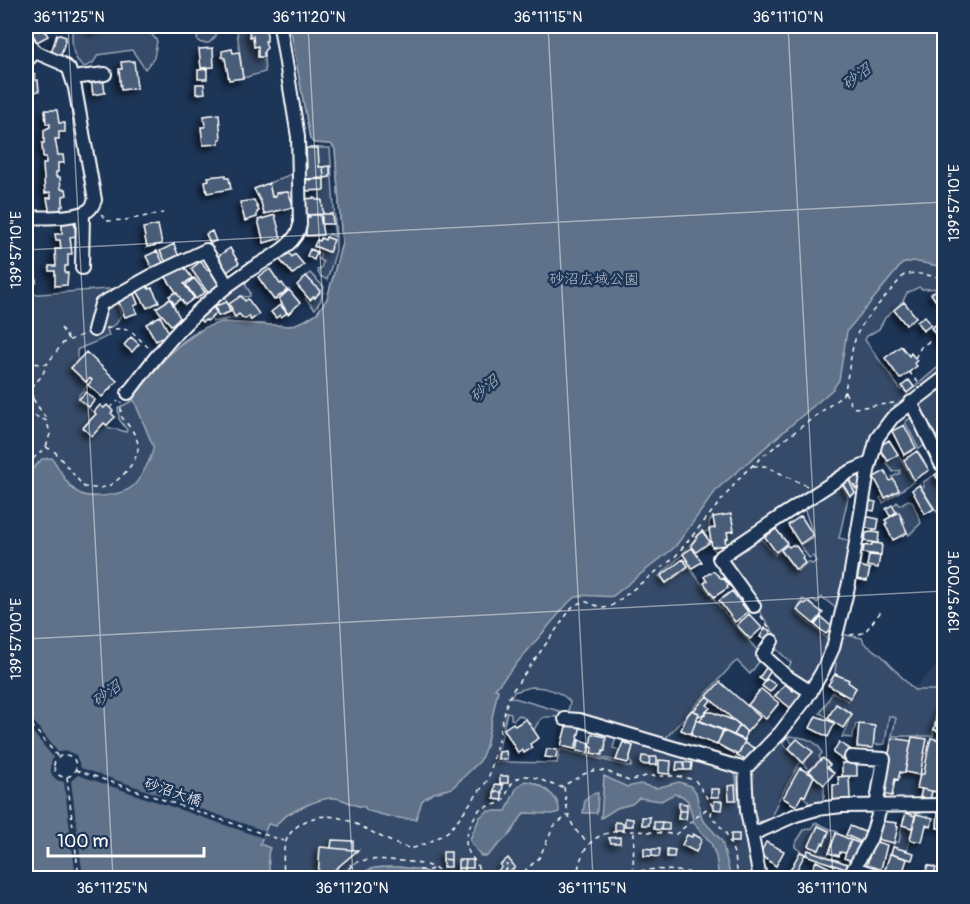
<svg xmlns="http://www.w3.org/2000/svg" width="970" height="904" font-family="Pangolin,'Klee One',sans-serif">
	<defs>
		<filter id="shadow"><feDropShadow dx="-4" dy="4" stdDeviation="3" flood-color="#0009"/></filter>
	</defs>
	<rect width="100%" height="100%" fill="#1d3557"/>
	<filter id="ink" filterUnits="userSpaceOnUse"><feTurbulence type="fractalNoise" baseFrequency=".0167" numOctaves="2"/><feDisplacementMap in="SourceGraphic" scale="12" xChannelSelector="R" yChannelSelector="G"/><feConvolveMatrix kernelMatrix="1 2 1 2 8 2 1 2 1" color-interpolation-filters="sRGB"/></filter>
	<g filter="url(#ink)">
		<path fill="#2a4161" d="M944 659V805L876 807 892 717H896L893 736H933L938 690H914V688Z
			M719 680 780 733 745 769 663 741Z"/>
		<path fill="#364b69" stroke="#9aa5b4" stroke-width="1.5" fill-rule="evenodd" d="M80 26H88L92 33 109 26 146 27 157 41 154 58 145 69 132 50 98 55 93 63 85 67C72 60 72 45 72 32Z
			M204 26H213L215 28 216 36 209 43H201L197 40 198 33Z
			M242 26H252V29H249L250 36H253L254 46H258V57H264L265 72 243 78 237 31Z
			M290 26H944V288L922 289 919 287 907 293 903 301 885 318 879 329 867 336 865 340 901 390 907 391 911 390 942 364 944 365V376L919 395 865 460 719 555 712 547 726 545 725 539 728 538 727 532 734 530 731 515 713 517 709 522 710 529 706 532H700L682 555 659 576 666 584 689 567 722 610 757 650 756 653 761 659 750 674 737 661 733 664 663 741 735 772 740 808 753 878H26V295L120 288 115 296 121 315 116 324 107 329 109 335C99 342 88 344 77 350V361L71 368 88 385 79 395 78 400 96 414 83 427 92 436 104 423 109 429H117L126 432 127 430 119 419 118 408 132 401 164 360 183 341 198 331 222 322 290 326 301 323 317 313 327 299 342 243 335 149 331 144 314 143 310 139ZM531 687C545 687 561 691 570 702L568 712 591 718 594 728 592 734 606 746 602 755 592 753 593 747H590L587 754 617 761 619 750 613 748 617 734 625 736 623 742 633 746 629 761 632 764 631 767 560 749 557 763 496 762 507 712 511 713V719L514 720 519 715 526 719 533 732C543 711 545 718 565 717L566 713 511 697 514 692Z
			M318 148H330L336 237V251L327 280 320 276 317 270 321 268 323 262 319 259 321 254 313 249 314 246 329 252 333 240 326 237 330 234 335 237 332 214H323L322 200H320V191L324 190V178L330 177V166L319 167Z
			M294 173V207L287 192 276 193V196L272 197 269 183Z
			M310 273 324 287 321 300 315 309 305 299 307 297 310 300 320 293V291L306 276Z
			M246 279V286L250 292V296L247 297 241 296 229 305 235 317 239 314 242 317 249 316 251 320 234 318 213 322 210 318 217 313 219 316 230 312 224 294Z
			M939 386 944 398V432L932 438 914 403Z
			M915 415 928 443 919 449 905 422Z
			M898 454 913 482 883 503 880 498 884 496 886 498 899 490 892 477 900 473V470L893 472 886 462Z
			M944 469V506L937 512 922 489 924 487 923 482Z
			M840 483 848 498 839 538 852 541 838 610 822 597 817 603 814 600 806 602 803 599 797 609 798 614 832 643 810 687 787 670 791 663 772 645 776 636 729 567 727 557 758 535 775 555 781 551 794 569 798 571 808 562 812 564 816 561 813 556 809 558 800 545 814 537 803 505Z
			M908 500 912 501 921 523 909 535 903 524 905 522 893 506 897 502 900 505Z
			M840 634 862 638 864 643 882 656 914 690H938L933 736H892L896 718 889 716 885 744 873 745 875 726 856 724 852 738 842 737 852 714 836 704 828 718 820 713 833 692 848 701 856 688 848 682V680L835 674 836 663 832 661Z
			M781 736C796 736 817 737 822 753L819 757 821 759 809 771 803 763 813 752 808 747 806 748 793 744 787 737 783 742 779 738Z
			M778 739 801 761 778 801 770 820 757 822 752 811 750 769Z
			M814 776 824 785V797L821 803 810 805 807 800 802 796H805Z
			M905 809H916V813L907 851 893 847 894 842H899L902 825 912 827 915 816 906 813Z
			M814 823H817L837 832 827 857 806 855 795 847V844L804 830 813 828ZM818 826 829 831 824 844 822 843 818 850 809 846Z"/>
		<path fill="#617289" stroke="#a0aab8" stroke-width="1.5" d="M290 26H944V267L913 261 902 264 847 331 839 380 833 389 717 489 675 547 613 596C598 599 582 590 569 602L495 689 498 690 486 746 480 761 452 788 434 793 425 798 422 801 416 819C399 820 383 815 366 810L365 807C354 807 344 798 333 798 320 798 281 814 276 826L268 824 260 844 270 848 268 854 270 878H26V476L42 459 52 458C61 470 66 487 81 494 92 499 122 495 132 487 140 480 154 455 153 446L133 398 164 360 178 346 206 327 222 322 290 326 306 320 317 313 327 299 342 243 335 149 331 144 314 143 310 139Z
			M604 776 627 787 640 784 656 788 679 782 691 786 696 792 702 819 722 841 731 878H719L716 857 711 843 694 823 688 801 682 796 674 794 661 801 639 798 632 804 617 808 601 818Z
			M525 781C538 782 561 796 559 812L553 814 524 813 511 833 487 856H481L472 844 470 839 480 817 488 811H506L517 787Z
			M598 793 597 813H583L585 799 592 794Z
			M400 867 421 870 445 878H359C367 865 385 867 400 867Z"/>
		<path fill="#1d3557" d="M26 712 58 752 67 751 76 755 81 768 265 831 263 838 78 775 71 781 83 878H76L64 782 57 780 52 775 50 767 53 757 26 724Z"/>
		<path fill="#4a5d79" stroke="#fff" stroke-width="1.5" filter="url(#shadow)" d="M28 26H42L48 36 37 42Z
			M90 26H105V27L92 32Z
			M252 26H263L267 34V41H265L267 48 264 51V57H258V46L254 47 253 36 250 37 249 29H252Z
			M57 34 66 37 61 56 51 53Z
			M213 48 214 67 201 68 199 49Z
			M232 49 233 53 239 52 243 78 229 80 225 58 222 57V51Z
			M134 61 137 88 121 90 119 69H122L121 62Z
			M207 69V79H198V70Z
			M35 74V80H38L39 91 26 94V106V75Z
			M103 78 105 93 93 95 91 79Z
			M196 84H204L205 93 196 94Z
			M45 110H57L59 123H65V132H59V139H55L58 155H63L64 163H58V172H56V177H60L61 189H66L67 195 63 196V206H61V213L50 214 47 198H51V195L50 192 45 193 43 164H46V157H43L42 143H44V130L50 127V124H46Z
			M219 114 221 139H219V144L203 145 201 127H205L204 116Z
			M306 148H318L319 167H323L324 178 305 179V169H307Z
			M330 166V177L324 178 323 167Z
			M226 175V178H229L231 189 207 193 205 181 209 180 208 177Z
			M324 179V190L305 191 304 180Z
			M269 183 272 197 276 196V193L288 192 294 207 264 214 261 202 254 189Z
			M315 198 316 200H322L323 214 305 215V199Z
			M254 200 259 211 257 212V217L245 221 240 202Z
			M322 214H332L333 224H322Z
			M275 215 281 238 264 243 258 220Z
			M309 215H320L323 235 306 236V217H310Z
			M62 219H74L76 236 70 237 72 254H68V266H65V273H68L67 285 55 286V271H49V266H56L55 249H61L60 240H56L55 234H62Z
			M158 225 162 244 147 247 143 228Z
			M212 231 216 241 210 243 206 234Z
			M326 237 334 240 329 252 314 246 317 240 320 241 321 238 325 240Z
			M174 244 180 260 168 266 160 251Z
			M230 248 239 263 227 272 217 257Z
			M310 249 317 252 314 260 307 256Z
			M157 251 165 266 154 272 146 256Z
			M288 252 292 257 295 254 304 265 293 274 279 259Z
			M201 261 207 270 209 269 220 284 208 293 191 269Z
			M35 264 36 283H26V265Z
			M182 264 192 278 184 284 194 298 185 305 165 276Z
			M270 269 280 284 282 283 287 290 274 300 258 277Z
			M306 276 320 291 315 298 314 296 310 300 297 285Z
			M194 278 205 292 196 299 186 285Z
			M146 284 149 289 152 288 159 302 147 308 136 289Z
			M938 289 943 296 936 301 931 294Z
			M289 290 300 303 288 314 279 299Z
			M176 292 181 299 174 304 169 296Z
			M134 294 138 304 134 306 137 313 125 317 118 300Z
			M241 296 245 301 248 299 259 314 251 320 249 316 245 319 242 317 239 314 235 317 231 310 232 309 229 304Z
			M170 299 180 318 171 325 156 308Z
			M227 302 230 312 218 316 215 306Z
			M904 302 916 317 906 325 894 310Z
			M211 304 217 313 207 321 206 320 202 322 196 315Z
			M280 305 287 313 281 317 280 315 276 318 271 312Z
			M160 316 169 333 156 341 146 324Z
			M925 316 931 325 923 331 917 322Z
			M943 320 944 323V347L931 328Z
			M131 337 139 344 132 352 124 345Z
			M901 346 909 356 911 353 917 361 914 363 917 366 900 379 885 358Z
			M86 352 117 381 102 397 88 385 92 380 90 378 86 382 71 368Z
			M909 380 914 387 907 393 902 386Z
			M86 392 95 400 89 407 79 399Z
			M100 405 104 408 107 405 113 411 111 413 115 417 107 425 104 423 92 436 83 428 96 414 94 412Z
			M904 425 916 448 904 455 892 431Z
			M889 440 898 454 888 461 878 447Z
			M917 451 929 470 914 480 904 460Z
			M944 469V487L935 475Z
			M885 471 890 481 893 479 899 490 885 498 874 477Z
			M857 473 864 484 856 489 849 478Z
			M848 479 855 493 850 496 842 483Z
			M919 485 934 509 925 514 912 490Z
			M865 500 876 502 874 511 863 509Z
			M892 505 896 512 890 516 886 509Z
			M899 512 907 533 893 540 885 524 887 523 885 520Z
			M731 514 734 531 727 532 728 538 725 539 726 545 712 547 709 529 715 528 713 517Z
			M801 516 813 535 800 544 788 525Z
			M864 516 879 519 877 530 862 527Z
			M776 529 787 543 776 552 765 537Z
			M702 531 710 542 696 552 691 545Z
			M872 532 879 533 878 543 865 541 866 533Z
			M872 543 882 544 881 555 863 553 864 546 872 545Z
			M787 545 789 547 792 545 796 546 804 557 802 558 805 563 796 570 781 550Z
			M692 548 702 562 692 568 683 554Z
			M869 555 880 556 878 568 867 566Z
			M683 559 688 566 666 583 661 576Z
			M860 566 870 569 867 581 857 579Z
			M713 571 722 579 723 578 729 585 727 586 728 588 714 597 704 583 707 581 704 577Z
			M732 591 748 612 735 622 719 601Z
			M808 602 823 613 814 624 797 610 803 603 805 604Z
			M749 614 762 628 750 639 737 625Z
			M821 617 832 627 826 634 815 625Z
			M765 628 771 631 766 640 760 637Z
			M768 665 773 668 764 681 759 678Z
			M835 674 849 680 848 682 856 688 850 698 828 685Z
			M767 679 776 685 770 692 762 686Z
			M720 682 760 717 747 732 707 696Z
			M785 684 793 691 796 688 804 695 792 709 775 696Z
			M761 689 779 703 766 719 748 705Z
			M707 696 711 700 707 705 710 708 702 715 698 716 699 713 693 711Z
			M836 704 852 714 843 728 828 718Z
			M940 706 944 707V732L934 730Z
			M692 710 699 713 691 734 681 730 687 716Z
			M707 712H712L735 721 740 725 734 735 699 721Z
			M816 716 835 723 828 737 810 728Z
			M526 719 539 738 530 744 532 748 524 753 522 750 518 753 504 729 513 723 515 726Z
			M696 719 723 730 717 745 691 735Z
			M567 723 581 726 575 749 561 746Z
			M859 724 875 726 873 748 857 747Z
			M740 725 746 731 745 740 734 735Z
			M724 731 745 741 738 755 717 744Z
			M592 734 606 737 605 751H603L602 755 591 753 593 747H590Z
			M912 737 927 739 920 775 905 772Z
			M892 738 911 741 905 773 900 772 898 780 895 779 892 796 881 794Z
			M931 738 944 741V756L937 792 917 788 920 774H924L929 745Z
			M797 739 813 752 803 763 789 748Z
			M579 740 590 743 588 753 577 751Z
			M623 742 633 746 628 763 616 760Z
			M839 742 850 749 843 760 833 753Z
			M744 743 755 748 748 761 737 756Z
			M547 749 557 750 556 758 545 757Z
			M506 751 507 759H498L499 752Z
			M642 756 650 757 649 765 641 764Z
			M650 757H657V765H649Z
			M823 758 830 765 827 767 834 773 824 785 809 771Z
			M659 760 671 761 670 774 659 773Z
			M677 762H684V770H676Z
			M684 762 692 763 691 770H684Z
			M842 763H857V776H842Z
			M800 768 814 776 805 796 802 795 796 806 783 798Z
			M500 776H508V783H500Z
			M849 776 850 799 833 800V785H839L838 777Z
			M495 784 503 785 502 792H494Z
			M735 785 736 800H729L728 786Z
			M711 789H719V797H711Z
			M922 789 932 791 930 800 920 797Z
			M494 792H502V800L494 799Z
			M714 801H723L722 810 714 809Z
			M679 803 687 804V811H679Z
			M679 811H687L686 819H678Z
			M938 811H944V828H937Z
			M906 813 915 816 912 828 902 825Z
			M916 814 933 818 931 827 926 825 922 842 910 840Z
			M642 817H650L649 825H642Z
			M625 818 633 819V826H625Z
			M881 821 897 823 896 826 898 827 894 843 876 839Z
			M615 822 623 823V830H615Z
			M654 822H662L661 830 654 829Z
			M662 822 669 823V830H661Z
			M818 826 829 831 824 844 822 843 819 850 809 846Z
			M850 826 867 833 863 843 846 835Z
			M836 833 851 840 846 853 840 852 839 856 829 853Z
			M693 834 702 839 696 852 682 845 687 835 692 837Z
			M731 834H739V842H731Z
			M620 837V843H611L609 838Z
			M332 840 353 841V850L331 848Z
			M851 840 861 844 855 862 844 858Z
			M873 841 887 845 880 873 866 869Z
			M766 842 784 851 776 866 760 854Z
			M320 847 353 850H358L325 878H318Z
			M893 847 914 853 912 860 891 854Z
			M644 848 652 849V856H644Z
			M652 849H660L659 857 652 856Z
			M667 849 675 850 674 857H667Z
			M808 850 850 865 848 870 806 855Z
			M443 852H451V860L443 859Z
			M800 852 805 854 794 875 789 872Z
			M890 854 907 859 901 878 884 873Z
			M508 858 515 867 509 873 513 877 492 878 491 877 502 867 500 865Z
			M443 859 451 860V867H443Z
			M458 860H466L465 868H458Z
			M466 860H473V868H465Z
			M816 861 834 870 830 878H808Z
			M928 865 936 868 934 876 925 874Z
			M458 868H465V876L458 875Z"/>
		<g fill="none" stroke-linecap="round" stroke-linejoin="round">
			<g stroke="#fff" stroke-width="16">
				<path id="minor" d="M26 38 35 52 61 63 69 69 75 88 95 200C93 204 92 209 87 211 74 219 41 217 26 218
					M26 62 35 52
					M72 78 105 74
					M82 268 83 213
					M94 330 101 304 153 275 206 250 227 285
					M128 393C164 345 196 306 247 272 264 260 296 247 300 225L298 137 280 26
					M911 402 941 464
					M754 606 719 558 786 513 849 472 870 463
					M772 641 763 655 786 676 811 692
					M565 719 579 720 745 769
					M851 757 884 759 876 807
					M881 806 870 840 854 868 884 878
					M753 834 796 815 817 809 842 806 944 805
					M760 878 747 811 745 769 780 733 806 699 822 672 833 648 849 583 868 471 877 438 892 418 944 378
					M848 878 854 868"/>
			</g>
			<path stroke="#fff" stroke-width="1.5" stroke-dasharray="4.5 4.5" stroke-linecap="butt" d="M101 214 108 221 126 220 163 213
				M61 328 69 340
				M106 328 130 330 148 347
				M915 358 921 347 931 340
				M26 363 47 364 63 343 84 334
				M26 368 33 399 26 404
				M909 372 918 382
				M31 387 42 376 47 364
				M845 392 851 404 855 408 894 403
				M33 399 47 420
				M110 408 118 401
				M26 412 47 421 50 434 46 447
				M26 465 46 447 55 452 84 487C92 488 100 489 108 486 120 481 140 459 138 445 137 434 127 424 121 416V402
				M753 466H765L807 486
				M761 616 770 629
				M850 635 864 633 883 609
				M26 718 58 757
				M54 766a11 11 0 1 1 22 0a11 11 0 1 1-22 0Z
				M76 770 284 841
				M67 777 79 878
				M564 787C567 810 568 829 589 842
				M350 864 362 878
				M419 870H430L434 868
				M633 872 634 833
				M284 878C283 854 280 835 304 822 335 805 362 829 390 841 396 844 405 848 412 848 421 847 442 836 450 830L487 781 490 773 508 699 513 690 573 606 584 601 603 608 610 607 674 558 743 474 764 455 842 396 845 390 853 346 857 334 865 320 904 275 914 273 944 278
				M345 878C346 872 349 867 355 863 368 856 414 861 429 866 438 869 446 873 454 878
				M480 878C478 858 472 862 467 848 463 837 474 815 481 808L501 803C507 797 507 789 513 782 528 767 545 785 561 787L584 774 595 770 606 771 629 781 646 776H677L695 780 712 805 711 816 726 833 735 856 738 878
				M488 878 499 876 509 867 506 864
				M517 878 539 858 554 826 568 815
				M551 878H570
				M577 878C583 817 629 832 676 834L710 806
				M624 878C644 864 670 871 694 873L697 874 700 878"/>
			<use href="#minor" stroke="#1d3557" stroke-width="12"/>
		</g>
	</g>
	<path fill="none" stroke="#fff" stroke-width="1.5" stroke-opacity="0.45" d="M68 26 113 878M308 26 353 878M548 26 593 878M788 26 833 878M26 250 944 202M26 639 944 591"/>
	<g text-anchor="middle" stroke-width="5" stroke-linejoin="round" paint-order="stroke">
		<g font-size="15" fill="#b9c0ca" stroke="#1d3557">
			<text x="594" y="284">砂沼広域公園</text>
		</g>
		<g font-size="15" fill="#fff" stroke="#1d3557">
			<text transform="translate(173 792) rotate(19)" y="5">砂沼大橋</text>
		</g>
		<g font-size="16" font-style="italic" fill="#b8c0ca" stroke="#1d3557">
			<text transform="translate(856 76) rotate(-37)" y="6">砂沼</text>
			<text transform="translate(484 388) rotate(-40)" y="6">砂沼</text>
			<text transform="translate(106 693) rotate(-37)" y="6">砂沼</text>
		</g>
	</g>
	<rect width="970" height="904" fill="none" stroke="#1d3557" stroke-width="66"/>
	<path d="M48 847v9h156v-9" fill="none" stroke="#ffffff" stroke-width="3"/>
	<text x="57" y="847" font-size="18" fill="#ffffff" stroke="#1d3557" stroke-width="4.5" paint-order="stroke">100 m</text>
	<rect x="33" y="33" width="904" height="838" fill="none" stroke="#fff" stroke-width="2"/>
	<g font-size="15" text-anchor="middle" fill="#fff">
		<text x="69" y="22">36°11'25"N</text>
		<text x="309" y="22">36°11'20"N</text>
		<text x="548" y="22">36°11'15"N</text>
		<text x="788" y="22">36°11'10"N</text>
		<text transform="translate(954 203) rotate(-90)" y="5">139°57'10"E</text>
		<text transform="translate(16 250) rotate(-90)" y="5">139°57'10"E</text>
		<text transform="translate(954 592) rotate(-90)" y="5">139°57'00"E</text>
		<text transform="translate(16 639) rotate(-90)" y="5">139°57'00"E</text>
		<text x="112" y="893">36°11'25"N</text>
		<text x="352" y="893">36°11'20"N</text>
		<text x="592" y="893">36°11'15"N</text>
		<text x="832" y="893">36°11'10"N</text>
	</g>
</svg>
